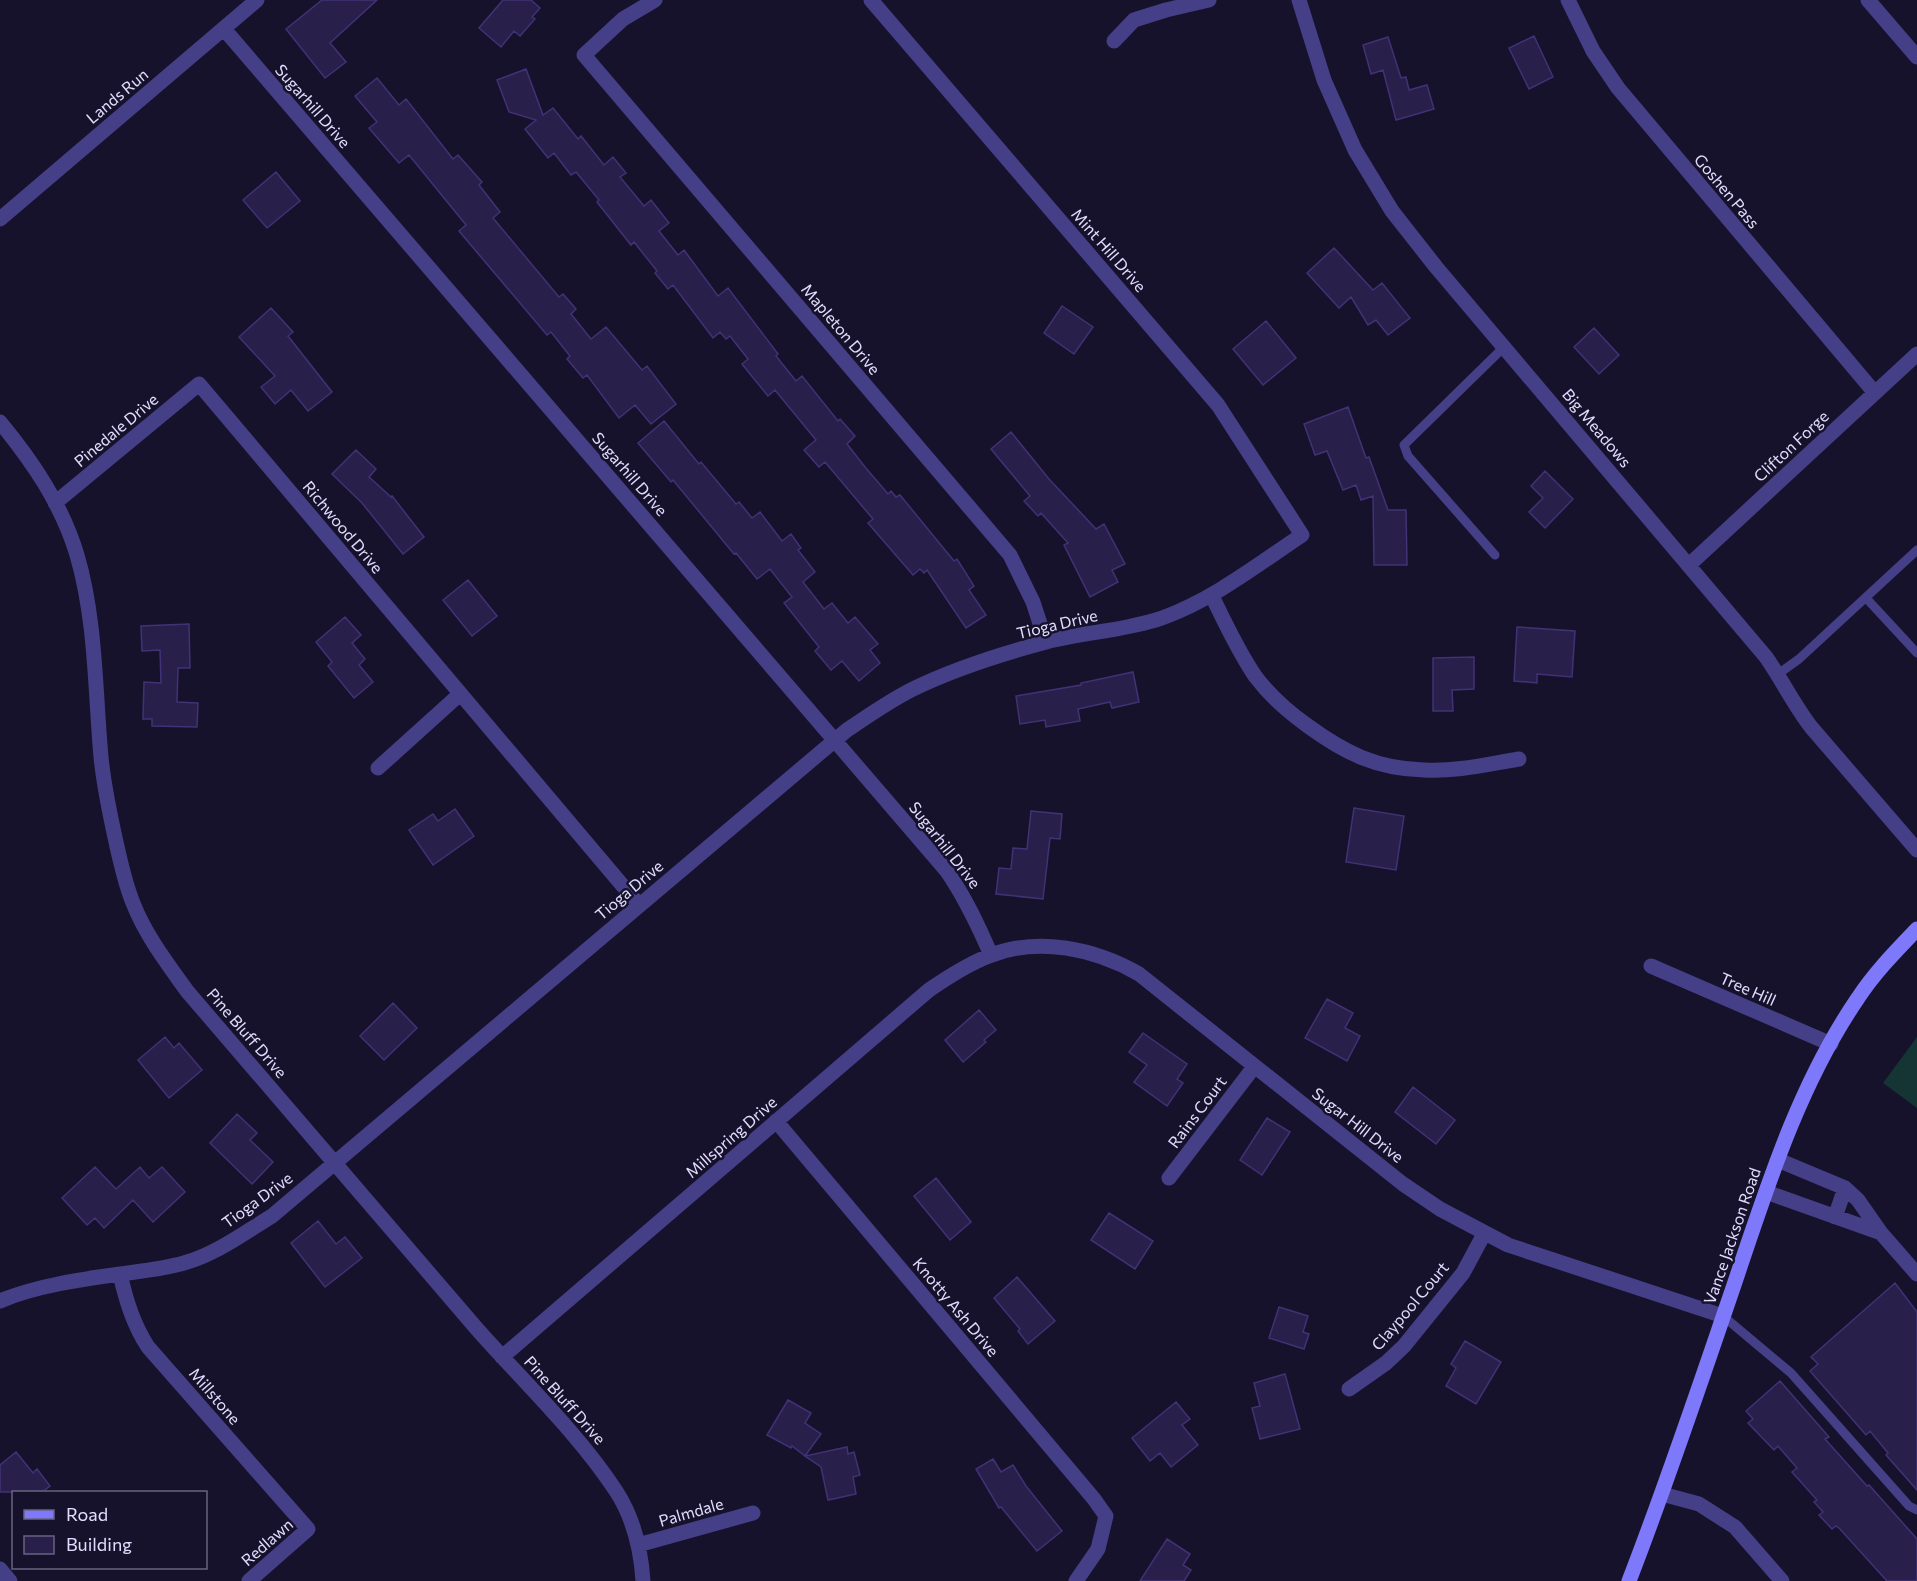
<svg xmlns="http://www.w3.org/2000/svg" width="1917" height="1581" font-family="Commissioner,sans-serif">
	<rect width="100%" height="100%" fill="#17122b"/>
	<path fill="#153434" d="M1917 1037V1108L1883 1083Z"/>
	<path fill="#291f4b" stroke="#413276" stroke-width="1.5" d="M322 0H377L330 43 346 62 325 78 286 29Z
		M503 0H531L540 8 532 17 535 19 520 36 514 31 501 47 479 28Z
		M1534 36 1553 77 1529 89 1509 48Z
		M1388 37 1401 78 1406 77 1409 90 1427 85 1434 109 1396 120 1383 70 1371 74 1363 45Z
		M526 69 543 115 553 108 578 139 581 136 604 165 613 157 626 173 620 177 644 206 651 200 669 223 659 231 678 255 684 250 718 296 728 288 778 354 776 356 796 381 802 376 838 421 840 419 855 436 847 444 865 467 888 494 891 491 896 497 900 495 954 561 957 559 974 586 969 590 986 615 966 628 927 570 924 573 920 569 913 575 868 523 873 519 825 462 819 467 804 450 816 440 775 390 768 396 742 364 748 359 730 336 726 339 720 332 713 338 673 285 668 289 655 273 657 271 634 242 631 245 597 202 599 200 576 172 571 175 554 153 548 158 525 129 536 120 509 112 497 80Z
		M377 78 399 105 406 99 453 159 458 155 482 182 479 185 500 212 493 218 559 297 563 294 576 309 571 314 591 339 606 327 642 370 647 366 676 404 651 424 635 405 619 418 587 375 583 378 567 359 570 356 551 332 547 335 459 231 466 225 409 155 399 163 369 128 377 122 355 96Z
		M276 172 300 201 267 228 243 200Z
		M1334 248 1373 290 1382 283 1410 318 1388 335 1376 320 1368 325 1351 297 1339 308 1307 273Z
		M1062 306 1093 327 1074 354 1044 333Z
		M271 308 293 332 288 336 332 392 308 411 291 390 275 404 261 387 275 376 239 337Z
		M1266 321 1296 358 1263 385 1233 349Z
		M1594 328 1619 355 1599 374 1574 347Z
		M1348 407 1366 458 1369 457 1388 510H1406L1407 565H1374L1373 496 1361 500 1356 485 1343 490 1327 451 1315 455 1304 424Z
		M664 421 699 464 701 462 736 504 739 502 752 518 760 512 782 541 791 534 801 548 798 550 815 572 803 582 824 609 832 603 848 623 855 617 878 644 870 650 880 663 859 681 842 661 831 670 815 651 819 647 784 603 792 597 770 569 757 579 736 553 734 554 673 480 671 482 638 443Z
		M1011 432 1049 479 1096 529 1104 524 1125 564 1112 570 1118 582 1090 597 1064 545 1068 543 1041 513 1038 516 1024 501 1030 496 991 449Z
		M356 450 376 469 369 477 391 497 392 496 424 537 403 554 362 503 332 474Z
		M1545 471 1573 499 1545 528 1529 512 1543 498 1531 486Z
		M468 580 497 616 472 636 443 600Z
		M345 617 361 635 352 643 365 659 359 665 373 682 354 698 328 666 332 662 316 642Z
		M189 624 190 668H178L177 702 198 703 197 727 152 726V719H143L144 682 161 683 160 650 142 651 141 626Z
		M1517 627 1575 631 1572 677 1537 674V683L1514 681Z
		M1474 657V689L1452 690 1453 711H1433V658Z
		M1133 672 1139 702 1112 708 1110 702 1078 709 1080 721 1046 727 1045 720 1020 724 1016 696 1081 685V683Z
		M1354 808 1404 816 1396 870 1346 862Z
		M455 809 474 836 433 865 409 830 433 814 438 821Z
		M1031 811 1062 814 1060 839 1050 838 1043 899 996 894 999 868 1011 869 1013 848 1027 849Z
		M1327 999 1353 1013 1345 1028 1360 1036 1347 1061 1305 1038Z
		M393 1003 417 1028 384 1060 360 1036Z
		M979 1010 996 1030 984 1040 986 1042 963 1062 945 1040Z
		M1143 1033 1187 1064 1177 1079 1183 1083 1167 1106 1134 1082 1147 1065 1129 1052Z
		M165 1037 174 1048 179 1043 202 1070 169 1098 138 1060Z
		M1413 1087 1455 1120 1436 1144 1395 1112Z
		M237 1114 257 1133 250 1140 273 1162 252 1184 210 1143Z
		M1267 1118 1290 1132 1262 1175 1240 1160Z
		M95 1167 116 1189 140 1167 149 1178 162 1167 185 1192 153 1222 133 1200 104 1228 95 1218 87 1225 62 1198Z
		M936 1178 971 1222 950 1240 914 1196Z
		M1109 1213 1153 1241 1135 1269 1091 1240Z
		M318 1221 336 1244 345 1237 362 1258 325 1287 291 1243Z
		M1017 1277 1055 1321 1028 1344 1018 1331 1020 1329 994 1298Z
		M1895 1283 1917 1312V1490L1886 1455 1888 1453 1870 1431 1866 1435 1810 1371 1818 1364 1811 1357Z
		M1279 1307 1308 1316 1303 1332 1309 1334 1304 1349 1269 1338Z
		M1465 1341 1501 1362 1476 1404 1446 1386 1456 1368 1451 1364Z
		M1285 1374 1300 1429 1260 1439 1252 1408 1260 1406 1254 1383Z
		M1780 1381 1829 1437 1825 1439 1867 1486 1869 1485 1917 1539V1581H1887L1839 1528 1836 1526 1832 1529 1819 1515 1823 1512 1814 1502 1817 1500 1792 1472 1797 1468 1778 1446 1774 1450 1748 1423 1753 1419 1746 1411Z
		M788 1400 811 1413 805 1423 821 1434 805 1456 792 1446 791 1448 767 1435Z
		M1176 1402 1190 1419 1182 1425 1198 1445 1171 1467 1160 1453 1150 1461 1132 1438Z
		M847 1447 848 1454 854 1452 860 1475 853 1477 856 1494 828 1500 821 1467 805 1456Z
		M16 1452 33 1473 37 1469 50 1486 42 1492H0V1465Z
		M993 1459 1001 1472 1013 1465 1026 1486 1062 1531 1037 1551 1001 1507 999 1508 976 1469Z
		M1167 1539 1190 1554 1183 1565 1191 1570 1184 1581H1140Z"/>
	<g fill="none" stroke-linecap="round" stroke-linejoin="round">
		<path stroke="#443f87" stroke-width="9" d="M1495 555 1408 456 1404 445 1504 347
			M1866 598 1917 653
			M1778 674 1799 659 1917 550
			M1723 1316 1791 1373 1909 1506 1917 1510"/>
		<path stroke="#443f87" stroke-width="15" d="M655 0 623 19 584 55 1010 555 1033 602 1046 642
			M1299 0 1324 80 1355 150 1392 211 1436 267 1766 657C1782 680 1794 705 1811 727L1917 850
			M1568 0 1593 51 1618 88 1875 393
			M1868 0 1917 57
			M224 29 946 870C965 897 978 925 991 955
			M1114 41 1134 20 1166 10 1209 0
			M0 219 257 0
			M0 422C33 462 62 505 77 555 96 620 95 690 101 757 104 788 111 820 118 851 122 868 126 886 133 903 146 936 167 963 187 991 284 1104 380 1216 477 1329 523 1381 578 1433 616 1491 633 1517 641 1550 643 1581
			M55 503 199 384 639 905
			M1689 565 1917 354
			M1212 596C1225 623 1238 651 1255 676 1270 696 1288 712 1308 726 1345 753 1377 769 1424 770 1456 772 1488 764 1519 759
			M378 768 460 694
			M1651 966 1831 1044
			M776 1121 1094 1499 1106 1516 1098 1549 1076 1581
			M1778 1160 1845 1188 1858 1200 1881 1233 1917 1274
			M1169 1178 1254 1067
			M1766 1192 1881 1233
			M1835 1217 1845 1188
			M120 1274C126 1300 133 1324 148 1347L308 1529 249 1581
			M0 1301C35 1286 83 1279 120 1274 142 1271 163 1269 184 1263 216 1254 244 1233 272 1216L847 730C868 716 889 701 913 689 954 669 1001 654 1046 642 1084 632 1124 631 1162 618 1214 599 1257 565 1302 535L1218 405 871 0
			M502 1357 929 990C948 977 968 964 989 956 1038 936 1096 949 1139 974L1403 1184 1440 1209 1508 1245 1723 1316
			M1349 1389 1386 1363 1404 1346 1463 1273 1484 1234
			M1662 1494 1699 1504 1735 1527 1782 1581
			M638 1545 753 1513
			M0 1569 10 1581"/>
		<path stroke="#7e78fa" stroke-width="15" d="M1629 1581C1667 1483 1700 1384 1734 1285 1767 1187 1799 1084 1858 998 1875 972 1896 951 1917 929"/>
	</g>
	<g text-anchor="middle" stroke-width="5" stroke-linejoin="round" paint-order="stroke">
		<g font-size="16" fill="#e2ddfe" stroke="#17122b">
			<text transform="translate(117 96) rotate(-40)" y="6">Lands Run</text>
			<text transform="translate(313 106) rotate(49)" y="6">Sugarhill Drive</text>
			<text transform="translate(1727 191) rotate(50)" y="6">Goshen Pass</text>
			<text transform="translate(1109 250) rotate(49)" y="6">Mint Hill Drive</text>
			<text transform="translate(841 329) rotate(50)" y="6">Mapleton Drive</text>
			<text transform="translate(1597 428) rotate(50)" y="6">Big Meadows</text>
			<text transform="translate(116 430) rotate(-40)" y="6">Pinedale Drive</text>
			<text transform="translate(1791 446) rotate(-43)" y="6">Clifton Forge</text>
			<text transform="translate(630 474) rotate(49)" y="6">Sugarhill Drive</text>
			<text transform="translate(343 527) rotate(50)" y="6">Richwood Drive</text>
			<text transform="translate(1057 624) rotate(-13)" y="6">Tioga Drive</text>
			<text transform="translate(945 845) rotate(52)" y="6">Sugarhill Drive</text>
			<text transform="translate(629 890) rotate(-40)" y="6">Tioga Drive</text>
			<text transform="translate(1748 989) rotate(24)" y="6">Tree Hill</text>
			<text transform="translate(247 1033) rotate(49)" y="6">Pine Bluff Drive</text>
			<text transform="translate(1197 1112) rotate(-53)" y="6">Rains Court</text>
			<text transform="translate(1358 1125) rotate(38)" y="6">Sugar Hill Drive</text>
			<text transform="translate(731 1137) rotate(-41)" y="6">Millspring Drive</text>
			<text transform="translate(257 1200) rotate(-36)" y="6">Tioga Drive</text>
			<text transform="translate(1732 1236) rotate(-71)" y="6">Vance Jackson Road</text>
			<text transform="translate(1410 1306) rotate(-50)" y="6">Claypool Court</text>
			<text transform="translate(956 1307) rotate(50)" y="6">Knotty Ash Drive</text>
			<text transform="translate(215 1396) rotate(49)" y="6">Millstone</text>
			<text transform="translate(565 1400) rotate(48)" y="6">Pine Bluff Drive</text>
			<text transform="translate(691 1512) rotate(-16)" y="6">Palmdale</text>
			<text transform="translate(267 1542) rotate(-41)" y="6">Redlawn</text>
		</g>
	</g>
	<rect x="12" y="1491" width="195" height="78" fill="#17122b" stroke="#68637f" stroke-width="1.5"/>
	<rect x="24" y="1510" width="30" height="9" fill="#7e78fa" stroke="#68637f" stroke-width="1.5"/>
	<text x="66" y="1521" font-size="18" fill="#e2ddfe">Road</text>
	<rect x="24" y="1536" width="30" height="18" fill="#291f4b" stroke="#68637f" stroke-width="1.5"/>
	<text x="66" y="1551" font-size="18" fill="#e2ddfe">Building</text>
</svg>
